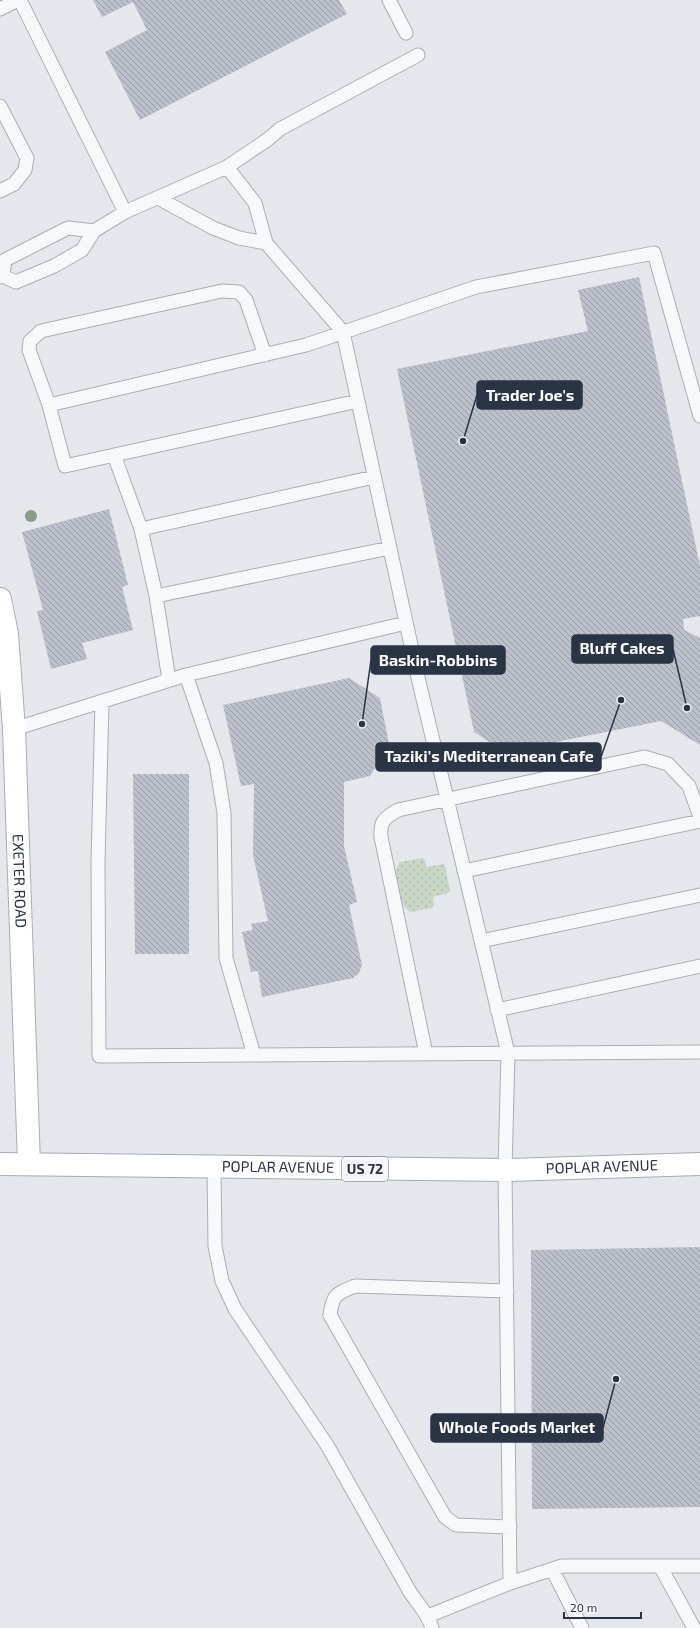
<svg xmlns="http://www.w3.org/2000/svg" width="700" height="1628" font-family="'Exo 2',sans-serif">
	<defs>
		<pattern id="grass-dots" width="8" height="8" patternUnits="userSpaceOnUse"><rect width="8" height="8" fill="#c9d6c5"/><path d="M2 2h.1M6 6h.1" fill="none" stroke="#adb8ab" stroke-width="1.8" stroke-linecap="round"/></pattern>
		<pattern id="building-back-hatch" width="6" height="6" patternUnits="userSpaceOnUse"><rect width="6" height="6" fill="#bbc0ca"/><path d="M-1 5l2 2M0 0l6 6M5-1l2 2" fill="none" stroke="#989da6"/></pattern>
	</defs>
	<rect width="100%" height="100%" fill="#e4e7ec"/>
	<path fill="url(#grass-dots)" d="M422 858 425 859 426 867 444 864 445 866 450 891 448 893 433 897 434 905 432 908 410 912C399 905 390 872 400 862Z"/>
	<path fill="url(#building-back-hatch)" d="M93 0H339L347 14 140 120 105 52 147 30 133 2 102 17Z
		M639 277 700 566V616L683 619 684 630 700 638V745L661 721 505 752 474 732 397 369 588 331 578 290Z
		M109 509 128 585 122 587 133 630 82 643 87 659 51 669 37 611 43 610 22 532Z
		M349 678 380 698 389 744 370 776 344 782V846L357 902 349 905 362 965 359 973 353 978 262 997 258 971 251 972 242 932 253 930 251 924 268 921 253 855 254 784 241 786 223 705Z
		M133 774H189V954H135Z
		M700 1247V1507L532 1509 531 1250Z"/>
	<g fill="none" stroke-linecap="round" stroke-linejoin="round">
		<g stroke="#a9aeb7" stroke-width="15">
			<path id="lane" d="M20 0 125 212
				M389 0 406 33
				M0 9 18 0
				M0 106 27 158 25 170 14 184 0 191
				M227 167 255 203 266 243 343 332 419 682 508 1053 505 1170 510 1583 562 1566H700
				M158 198 213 228 239 238 266 243
				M3 276 5 260 68 228 94 231
				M0 277 3 276 16 282 54 266 82 250 94 231 125 212 227 167 267 140 280 129 418 55
				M358 401 65 466 49 405 306 345 476 287 654 253 700 416
				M49 405 29 350 30 341 41 331 222 291 239 292 246 300 265 355
				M114 455 141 529 156 596 169 680
				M141 529 374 477
				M156 596 390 548
				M186 675 216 763 224 813 226 958 254 1055
				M102 702 98 862 99 1056 700 1052
				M14 729 186 675 406 623
				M464 871 700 821
				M481 941 700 895
				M497 1010 700 966
				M426 1054 381 837C380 821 384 818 398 810L644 757 668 764 689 786 700 817
				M214 1167 215 1246 222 1281 235 1309 327 1445 410 1592C418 1604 428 1614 432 1628
				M507 1291 355 1286C336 1294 333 1294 330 1315L445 1517 456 1525 510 1527
				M660 1566 694 1628
				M552 1569 582 1628
				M428 1616 510 1583"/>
		</g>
		<g stroke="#a9aeb7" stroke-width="24">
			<g id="secondary">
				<path id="s1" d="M0 599 7 634 14 729 29 1164"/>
			</g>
		</g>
		<g stroke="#a3abb8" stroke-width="24">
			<g id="primary">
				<path id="s2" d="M0 1164 505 1170 700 1164"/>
			</g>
		</g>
		<use href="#lane" stroke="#f7f8fa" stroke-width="13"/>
		<use href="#secondary" stroke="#fff" stroke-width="22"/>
		<use href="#primary" stroke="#fff" stroke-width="22"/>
	</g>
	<circle fill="#899d89" cx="31" cy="516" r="6"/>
	<g text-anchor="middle" stroke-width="4" stroke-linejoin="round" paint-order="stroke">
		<rect fill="#f4f6f9" stroke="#676e7b" stroke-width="1" x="342" y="1157" width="46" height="24" rx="3"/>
		<g font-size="14" font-weight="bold" fill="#2b3445">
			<text x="365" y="1174">US 72</text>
		</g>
		<g font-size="15" fill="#2b3445" stroke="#f4f6f9">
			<text dy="5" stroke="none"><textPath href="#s1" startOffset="283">EXETER ROAD</textPath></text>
			<text dy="5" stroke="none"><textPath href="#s2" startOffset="602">POPLAR AVENUE</textPath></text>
			<text dy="5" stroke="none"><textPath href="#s2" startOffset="278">POPLAR AVENUE</textPath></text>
		</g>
	</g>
	<path fill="none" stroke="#2b3445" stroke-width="1.5" d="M463 441L477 395M687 708L673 649M362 724L371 660M621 700L601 757M616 1379L603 1428"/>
	<g fill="#2b3445" stroke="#f4f6f9" stroke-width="1.5">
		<circle cx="463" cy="441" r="4"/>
		<circle cx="687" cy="708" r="4"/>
		<circle cx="362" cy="724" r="4"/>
		<circle cx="621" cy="700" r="4"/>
		<circle cx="616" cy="1379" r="4"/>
	</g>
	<g fill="#2b3445" stroke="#2b3445" stroke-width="1.5">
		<rect x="477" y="381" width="105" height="28" rx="4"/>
		<rect x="572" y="635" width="101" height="28" rx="4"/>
		<rect x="371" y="646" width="134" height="28" rx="4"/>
		<rect x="376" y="743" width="225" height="28" rx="4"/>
		<rect x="431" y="1414" width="172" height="28" rx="4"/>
	</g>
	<g font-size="16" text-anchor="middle" font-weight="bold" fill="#fff">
		<text x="530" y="401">Trader Joe's</text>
		<text x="622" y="654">Bluff Cakes</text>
		<text x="438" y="666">Baskin-Robbins</text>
		<text x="489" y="762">Taziki's Mediterranean Cafe</text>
		<text x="517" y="1433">Whole Foods Market</text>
	</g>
	<path d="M564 1612v6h77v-6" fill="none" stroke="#2b3445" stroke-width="2"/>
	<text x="570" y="1612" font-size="12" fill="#2b3445" stroke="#f4f6f9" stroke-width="3" paint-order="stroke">20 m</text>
</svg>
